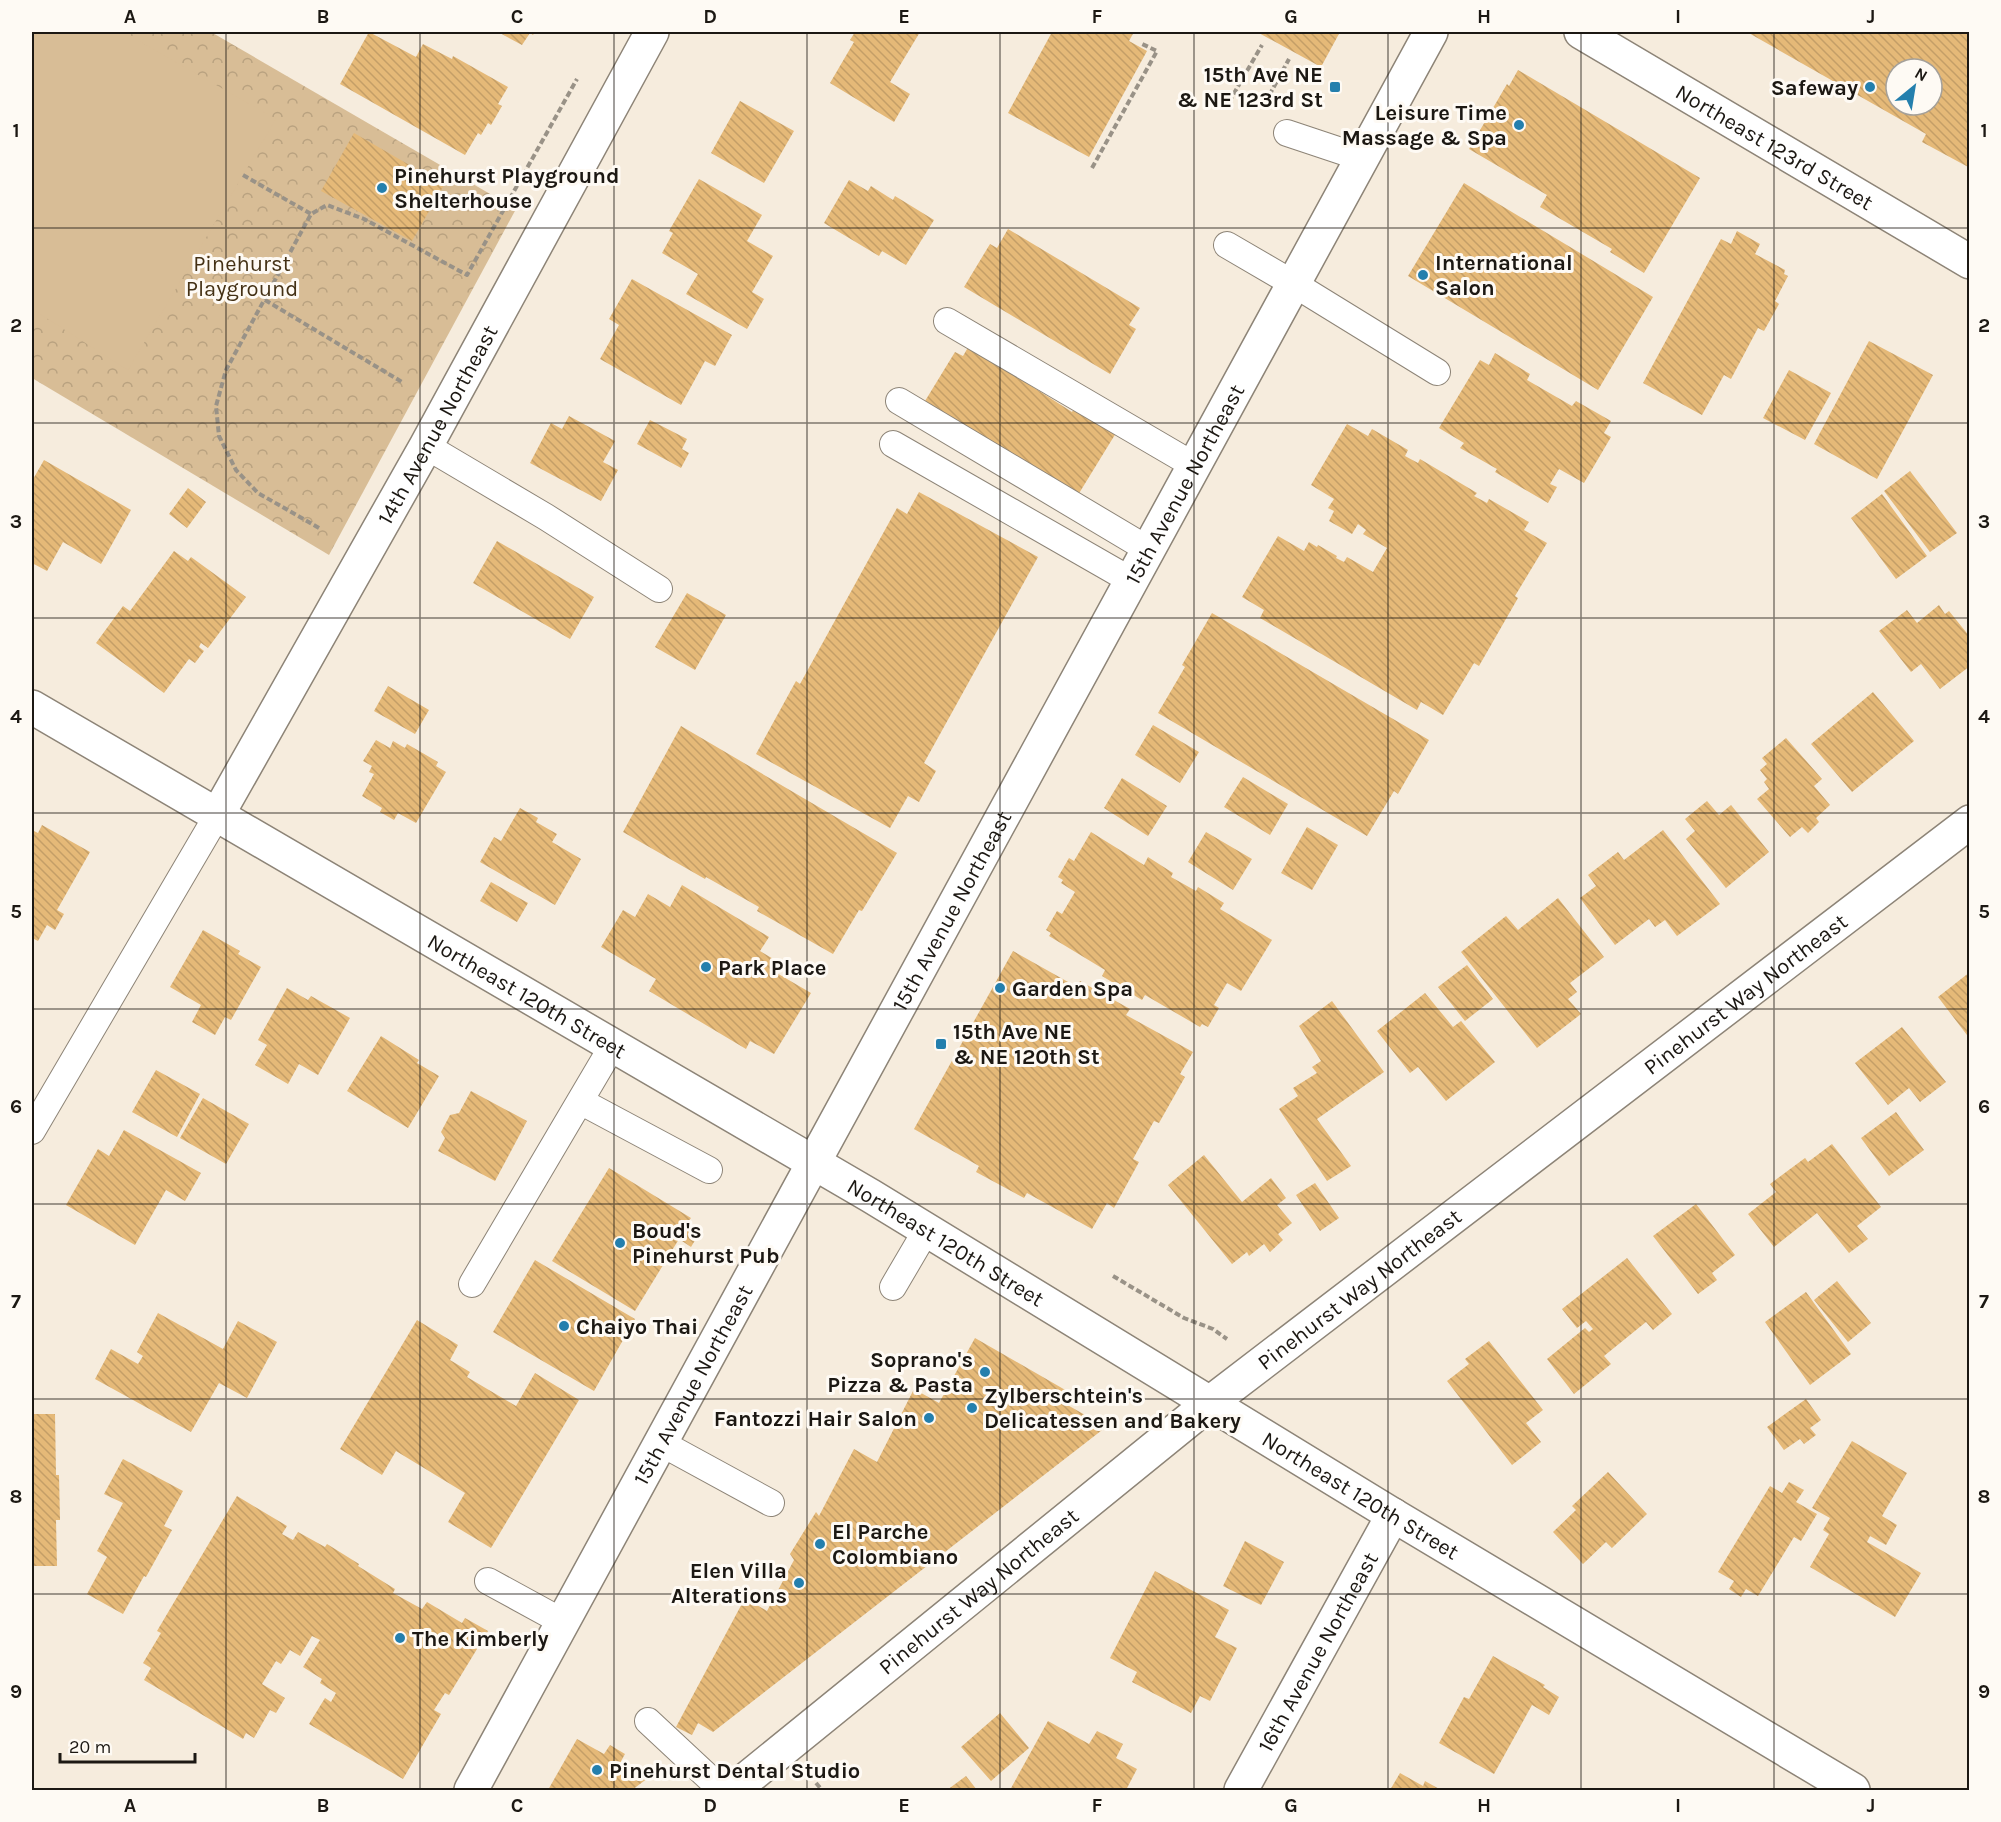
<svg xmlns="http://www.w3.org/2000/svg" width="2001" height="1822" font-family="Karla,sans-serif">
	<defs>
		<pattern id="park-crowns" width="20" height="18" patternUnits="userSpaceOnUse" patternTransform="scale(1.5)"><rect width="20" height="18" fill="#d8bd96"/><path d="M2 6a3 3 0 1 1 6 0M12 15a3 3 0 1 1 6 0" fill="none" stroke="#b9a280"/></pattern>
		<pattern id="building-back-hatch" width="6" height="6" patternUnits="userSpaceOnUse" patternTransform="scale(1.5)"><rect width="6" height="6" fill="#e5b978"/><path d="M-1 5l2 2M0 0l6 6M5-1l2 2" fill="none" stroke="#c49e67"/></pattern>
	</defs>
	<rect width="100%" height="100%" fill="#f6ecdd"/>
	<path fill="url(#park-crowns)" d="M32 32H211L516 209 329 555 32 378Z"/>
	<path fill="#d8bd96" d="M32 32H123L276 119 128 370 32 309Z"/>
	<path fill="url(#building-back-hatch)" fill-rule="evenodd" d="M369 32 416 57 423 44 452 59 453 56 508 87 498 104 502 106 491 125 488 123 481 135 478 133 465 155 340 84Z
		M498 32H535L533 35 530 33 522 45Z
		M855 32H920L890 82 910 94 894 122 830 83 854 42 850 40Z
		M1052 32H1134L1129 41 1147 51 1089 157 1008 113Z
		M1257 32H1340L1321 67Z
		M1747 32H1970V168L1922 142 1926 134ZM1896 69H1932V105H1896Z
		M1518 70 1700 178 1644 273 1610 252 1612 249 1540 207 1547 195 1469 149 1507 84 1509 86Z
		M740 101 794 131 764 183 711 153Z
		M354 133 444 185 412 241 321 191Z
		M699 179 762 215 747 241 773 256 752 292 764 299 747 329 686 294 698 274 662 253 673 233 669 231Z
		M849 180 868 191 871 186 893 200 895 196 934 220 906 265 882 251 879 256 824 223Z
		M1464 183 1653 297 1598 390 1408 276Z
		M1008 229 1140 308 1129 325 1136 329 1110 374 964 287 990 244 997 248Z
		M1737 231 1760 244 1755 254 1785 270 1784 274 1788 276 1775 301 1779 304 1764 331 1758 328 1731 379 1724 375 1702 415 1643 383 1721 239 1731 244Z
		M632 279 732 335 715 366 705 361 681 405 600 359 619 325 609 319Z
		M1869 341 1933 375 1877 479 1814 444Z
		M970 344 992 361 1072 412 1075 407 1116 433 1078 495 925 401 955 352 963 356Z
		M1495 353 1530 374 1527 380 1572 406 1576 401 1611 421 1604 433 1611 437 1584 483 1559 469 1550 484 1557 487 1548 503 1495 472 1497 469 1460 448 1464 443 1439 428 1480 360 1489 365Z
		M1789 370 1831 393 1805 440 1763 418Z
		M569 416 615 441 603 462 618 470 601 501 530 463 551 423 562 429Z
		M650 420 687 439 682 449 689 453 681 468 637 444Z
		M1347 424 1368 436 1372 429 1408 450 1405 456 1418 463 1420 459 1477 493 1474 496 1487 503 1489 499 1529 522 1524 530 1547 543 1515 596 1518 598 1479 666 1474 663 1443 715 1421 702 1417 710 1260 618 1264 610 1242 597 1278 536 1304 551 1309 542 1317 547 1318 545 1337 556 1336 558 1344 562 1347 557 1373 572 1387 548 1363 534 1366 530 1358 524 1352 534 1329 521 1334 511 1328 508 1334 499 1311 485Z
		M44 460 131 510 101 564 63 542 47 571 32 563V481Z
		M1910 471 1957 533 1930 552 1884 491Z
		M188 488 206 502 187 528 169 514Z
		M919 492 1038 557 924 763 936 771 919 802 908 796 890 828 756 754 796 681 800 684 897 508 907 514Z
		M1882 494 1927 556 1896 579 1851 518Z
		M497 541 594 597 570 639 473 583Z
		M174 551 188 561 191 557 246 597 208 648 201 643 199 647 204 651 195 663 189 659 164 693 96 643 123 606 130 611Z
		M687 593 726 615 695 670 655 647Z
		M1939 605 1945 614 1949 611 1970 637V666L1940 689 1921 664 1911 672 1879 631 1907 610 1917 623Z
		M1212 613 1429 740 1398 794 1394 791 1367 836 1158 713 1185 667 1182 665Z
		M388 686 429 710 415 734 374 711Z
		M1873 692 1914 741 1852 792 1811 744Z
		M1153 725 1199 752 1180 783 1135 755Z
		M681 726 897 853 862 911 859 910 833 954 757 911 759 907 706 877 705 879 623 832Z
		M1786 738 1822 779 1814 786 1830 805 1816 818 1819 822 1808 833 1802 827 1790 837 1757 799 1769 789 1764 782 1767 779 1760 770 1767 764 1762 758Z
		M376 740 390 748 393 741 405 748 407 744 438 762 436 766 446 772 416 823 398 813 394 820 380 812 382 808 362 796 374 774 369 772 372 766 363 761Z
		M1243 777 1288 804 1270 835 1224 807Z
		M1122 778 1167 806 1148 836 1104 808Z
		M1707 801 1719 815 1731 805 1769 852 1726 888 1686 839 1695 831 1685 819Z
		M520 808 538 818 536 822 557 834 552 842 581 859 555 905 480 862 494 837 501 841Z
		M42 825 90 852 57 910 64 914 55 930 47 925 38 941 32 938V830L38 833Z
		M1307 827 1338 845 1312 890 1281 873Z
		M1663 830 1720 904 1677 936 1665 920 1655 927 1649 919 1615 945 1580 898 1596 886 1588 875 1618 852 1624 860Z
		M1091 832 1144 865 1148 857 1173 873 1171 877 1196 891 1198 887 1224 903 1220 909 1272 940 1241 991 1227 983 1214 1005 1219 1008 1208 1027 1202 1024 1200 1027 1145 995 1142 1000 1102 976 1105 970 1049 936 1051 933 1046 930 1057 911 1062 914 1075 892 1061 883 1063 880 1058 877 1069 858 1074 861Z
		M1206 832 1252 859 1233 890 1188 862Z
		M491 882 528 903 517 922 480 901Z
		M682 885 769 937 760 951 780 963 775 972 811 993 774 1054 750 1041 746 1049 649 991 656 979 601 947 623 910 635 917 648 894 670 907Z
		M1558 898 1604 957 1570 983 1577 992 1568 999 1581 1014 1537 1048 1461 952 1506 916 1518 930Z
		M203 930 240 951 238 954 261 967 231 1020 225 1017 215 1035 192 1022 201 1005 170 987Z
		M1013 951 1077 987 1080 981 1130 1009 1126 1015 1193 1052 1180 1074 1185 1077 1159 1123 1154 1121 1133 1159 1139 1162 1114 1208 1107 1203 1092 1229 1027 1193 1024 1198 976 1172 979 1166 914 1129Z
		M1467 965 1493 999 1465 1021 1438 987Z
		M1970 972V1039L1938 997Z
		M287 988 308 1000 311 996 350 1018 318 1075 299 1064 288 1084 255 1065 267 1045 258 1040Z
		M1425 993 1453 1027 1461 1021 1495 1062 1446 1101 1418 1067 1410 1073 1377 1031Z
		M1332 1001 1384 1072 1317 1119 1351 1166 1327 1181 1279 1109 1298 1096 1293 1088 1317 1073 1312 1067 1321 1061 1299 1026Z
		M1902 1027 1946 1082 1920 1102 1909 1088 1888 1105 1855 1063Z
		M381 1036 419 1060 417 1063 439 1076 408 1128 347 1091Z
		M156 1070 200 1094 177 1137 132 1112Z
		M471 1091 527 1121 495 1181 438 1151 445 1138 441 1132 450 1115 459 1113Z
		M203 1098 249 1124 226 1164 180 1138Z
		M1896 1112 1924 1150 1889 1176 1861 1138Z
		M124 1130 201 1173 185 1201 166 1190 135 1245 66 1205 98 1149 109 1156Z
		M1832 1144 1881 1207 1857 1226 1868 1239 1849 1253 1817 1213 1774 1247 1748 1214 1776 1192 1770 1184 1805 1158 1808 1162Z
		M1204 1155 1242 1202 1271 1178 1286 1198 1277 1205 1292 1223 1278 1234 1283 1240 1270 1252 1264 1244 1249 1256 1247 1252 1232 1264 1168 1185Z
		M609 1168 691 1218 687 1223 700 1232 691 1247 679 1239 635 1311 552 1261Z
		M1315 1183 1339 1218 1320 1231 1296 1195Z
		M1696 1204 1735 1255 1712 1273 1717 1280 1698 1294 1653 1236Z
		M1627 1258 1672 1314 1653 1330 1646 1322 1604 1356 1611 1364 1574 1394 1547 1359 1585 1328 1589 1332 1593 1329 1586 1321 1577 1328 1562 1309Z
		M535 1260 635 1319 594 1391 493 1332Z
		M1837 1281 1871 1323 1848 1342 1814 1300Z
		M1806 1292 1851 1354 1810 1385 1765 1322Z
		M158 1313 223 1349 238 1321 277 1342 247 1398 219 1383 191 1432 95 1379 111 1349 138 1364 143 1356 137 1352Z
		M417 1320 458 1345 450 1360 470 1372 467 1377 516 1406 535 1373 579 1400 491 1548 448 1522 465 1493 396 1451 382 1475 340 1449Z
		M975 1338 1067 1391 1057 1399 1106 1427 713 1732 698 1723 692 1735 676 1727 745 1598 767 1611 794 1560 790 1554 816 1512 819 1516 854 1449 877 1462 914 1389 939 1403Z
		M1489 1341 1543 1410 1526 1423 1541 1442 1512 1465 1447 1381 1469 1364 1465 1359Z
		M1806 1399 1821 1420 1810 1428 1816 1435 1804 1444 1800 1439 1784 1450 1767 1427Z
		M32 1414H55L56 1475H59L60 1520H56L57 1566H32Z
		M1852 1441 1907 1473 1882 1516 1897 1525 1886 1545 1870 1536 1867 1542 1921 1573 1895 1617 1810 1567 1829 1534 1823 1530 1830 1518 1812 1508Z
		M123 1459 183 1491 164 1526 172 1530 146 1577 144 1576 123 1614 87 1594 107 1557 97 1551 123 1503 104 1494Z
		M1608 1472 1647 1514 1612 1548 1606 1542 1583 1564 1553 1532 1576 1510 1572 1506Z
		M1789 1482 1804 1490 1796 1502 1817 1514 1801 1541 1794 1537 1758 1596 1746 1589 1741 1597 1729 1589 1734 1581 1718 1572 1770 1486 1782 1493Z
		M237 1496 287 1526 282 1534 293 1540 298 1532 325 1547 327 1544 359 1564 358 1566 395 1589 393 1593 422 1609 427 1602 462 1623 465 1618 488 1631 449 1695 445 1693 434 1710 441 1714 403 1779 309 1724 325 1698 331 1702 336 1693 320 1683 322 1679 303 1667 320 1640 312 1636 300 1656 290 1650 281 1664 276 1661 262 1684 285 1698 276 1713 270 1710 254 1738 246 1733 243 1739 144 1680 151 1668 143 1663 161 1633 157 1631Z
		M1245 1541 1284 1562 1261 1605 1223 1586Z
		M1155 1571 1229 1610 1215 1637 1237 1648 1210 1701 1200 1696 1191 1713 1132 1682 1137 1672 1110 1658Z
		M1493 1656 1545 1685 1543 1687 1559 1697 1549 1715 1532 1705 1494 1774 1439 1743 1464 1697 1469 1699Z
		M1000 1713 1029 1748 991 1781 961 1747Z
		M1048 1721 1089 1744 1097 1731 1123 1744 1116 1758 1137 1769 1126 1790H1010Z
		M577 1739 604 1754 610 1745 625 1754 620 1763 648 1778 632 1790H548Z
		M1400 1773 1423 1786 1425 1781 1441 1790H1390Z
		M966 1776 977 1790H947Z"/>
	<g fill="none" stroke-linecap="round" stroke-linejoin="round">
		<g stroke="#8d8477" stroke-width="28">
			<path id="service" d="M1287 133 1362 158
				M1227 245 1294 284 1437 372
				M947 321 1195 466
				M899 401 1149 550
				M893 444 1132 581
				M426 446 546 517 659 589
				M580 1101 709 1170
				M32 1131 218 814
				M472 1284 613 1045
				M893 1287 927 1229
				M661 1443 771 1503
				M488 1581 563 1622
				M648 1721 722 1790"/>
		</g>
		<g stroke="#8d8477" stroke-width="36">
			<g id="minor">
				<path id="s1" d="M1581 32 1970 262"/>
				<path id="s2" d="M32 707 871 1196 1393 1515 1853 1790"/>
				<path id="s3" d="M218 814 426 446 652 32"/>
				<path id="s4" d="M733 1790 1211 1402 1970 822"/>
				<path id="s5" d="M1241 1790 1393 1515"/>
			</g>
		</g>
		<g stroke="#8d8477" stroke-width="36">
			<g id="secondary">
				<path id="s6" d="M471 1790 1431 32"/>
			</g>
		</g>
		<path stroke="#999287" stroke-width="4" stroke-dasharray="6 3" stroke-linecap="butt" d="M1229 102 1262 45
			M1265 103 1289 59
			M1092 168 1157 51 1140 43
			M243 175 311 214
			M265 300 402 382
			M319 528 258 493 236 470 219 436 216 406 226 370 311 214 327 205 364 219 467 275 577 79
			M1113 1276 1184 1318 1213 1329 1227 1339
			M816 1783 822 1790"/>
		<use href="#service" stroke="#fff" stroke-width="26"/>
		<use href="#minor" stroke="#fff" stroke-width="33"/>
		<use href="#secondary" stroke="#fff" stroke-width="33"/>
	</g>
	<path fill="none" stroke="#1c1813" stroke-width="1.5" stroke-opacity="0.55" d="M226 32V1790M420 32V1790M614 32V1790M807 32V1790M1000 32V1790M1194 32V1790M1388 32V1790M1581 32V1790M1774 32V1790M32 228H1970M32 423H1970M32 618H1970M32 813H1970M32 1009H1970M32 1204H1970M32 1399H1970M32 1594H1970"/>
	<g fill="#247fad" stroke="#fefaf4" stroke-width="2">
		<rect x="1329" y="81" width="12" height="12" rx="3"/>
		<circle cx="1870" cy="87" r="6"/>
		<circle cx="1519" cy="125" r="6"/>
		<circle cx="382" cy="188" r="6"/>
		<circle cx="1423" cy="275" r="6"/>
		<circle cx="706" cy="967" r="6"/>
		<circle cx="1000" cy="988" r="6"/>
		<rect x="935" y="1038" width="12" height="12" rx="3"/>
		<circle cx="620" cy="1243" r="6"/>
		<circle cx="564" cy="1326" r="6"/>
		<circle cx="985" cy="1372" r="6"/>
		<circle cx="972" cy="1408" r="6"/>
		<circle cx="929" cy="1418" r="6"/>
		<circle cx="820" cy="1544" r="6"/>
		<circle cx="799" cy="1583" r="6"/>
		<circle cx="400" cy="1638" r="6"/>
		<circle cx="597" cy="1770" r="6"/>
	</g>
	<g text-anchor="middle" stroke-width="6" stroke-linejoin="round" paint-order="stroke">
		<g font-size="22" font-weight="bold" fill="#1c1813" stroke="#fefaf4" text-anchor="start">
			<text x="1323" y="82" text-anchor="end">15th Ave NE<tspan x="1323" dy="25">&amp; NE 123rd St</tspan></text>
			<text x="1858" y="95" text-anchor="end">Safeway</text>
			<text x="1507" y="120" text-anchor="end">Leisure Time<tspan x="1507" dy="25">Massage &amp; Spa</tspan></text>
			<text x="394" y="183">Pinehurst Playground<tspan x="394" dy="25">Shelterhouse</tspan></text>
			<text x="1435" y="270">International<tspan x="1435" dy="25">Salon</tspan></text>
			<text x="718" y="975">Park Place</text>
			<text x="1012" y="996">Garden Spa</text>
			<text x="953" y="1039">15th Ave NE<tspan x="953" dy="25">&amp; NE 120th St</tspan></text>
			<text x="632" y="1238">Boud's<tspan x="632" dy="25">Pinehurst Pub</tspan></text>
			<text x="576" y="1334">Chaiyo Thai</text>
			<text x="973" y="1367" text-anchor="end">Soprano's<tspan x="973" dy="25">Pizza &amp; Pasta</tspan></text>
			<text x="984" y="1403">Zylberschtein's<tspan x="984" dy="25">Delicatessen and Bakery</tspan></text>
			<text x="917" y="1426" text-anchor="end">Fantozzi Hair Salon</text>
			<text x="832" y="1539">El Parche<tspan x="832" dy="25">Colombiano</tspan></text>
			<text x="787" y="1578" text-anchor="end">Elen Villa<tspan x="787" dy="25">Alterations</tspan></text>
			<text x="412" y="1646">The Kimberly</text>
			<text x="609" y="1778">Pinehurst Dental Studio</text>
		</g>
		<g font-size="22" fill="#1c1813" stroke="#fefaf4">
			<text dy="8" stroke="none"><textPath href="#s1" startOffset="225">Northeast 123rd Street</textPath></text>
			<text dy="8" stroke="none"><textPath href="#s3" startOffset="447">14th Avenue Northeast</textPath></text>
			<text dy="8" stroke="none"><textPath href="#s6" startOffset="1488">15th Avenue Northeast</textPath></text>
			<text dy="8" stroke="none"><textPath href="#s6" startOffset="1002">15th Avenue Northeast</textPath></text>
			<text dy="8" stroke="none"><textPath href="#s4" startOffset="1288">Pinehurst Way Northeast</textPath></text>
			<text dy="8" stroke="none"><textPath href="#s2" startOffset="573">Northeast 120th Street</textPath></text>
			<text dy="8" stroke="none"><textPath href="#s2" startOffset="1059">Northeast 120th Street</textPath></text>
			<text dy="8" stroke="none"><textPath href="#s4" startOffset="802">Pinehurst Way Northeast</textPath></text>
			<text dy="8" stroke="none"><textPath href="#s6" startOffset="462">15th Avenue Northeast</textPath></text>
			<text dy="8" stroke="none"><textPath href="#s2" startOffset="1545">Northeast 120th Street</textPath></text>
			<text dy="8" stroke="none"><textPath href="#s4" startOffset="316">Pinehurst Way Northeast</textPath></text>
			<text dy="8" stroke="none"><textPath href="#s5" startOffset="158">16th Avenue Northeast</textPath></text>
		</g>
		<g font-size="22" fill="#443115" stroke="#fefaf4">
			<text x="242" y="271">Pinehurst<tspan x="242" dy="25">Playground</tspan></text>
		</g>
	</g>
	<rect width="2001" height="1822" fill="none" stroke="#fefaf4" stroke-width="66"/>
	<g transform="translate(1914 87) rotate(30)"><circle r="28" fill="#fefaf4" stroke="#a4a09a" stroke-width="1.5"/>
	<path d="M0-4.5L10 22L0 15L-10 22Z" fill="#247fad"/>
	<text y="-9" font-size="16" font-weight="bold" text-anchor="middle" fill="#1c1813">N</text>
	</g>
	<path d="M60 1753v9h135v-9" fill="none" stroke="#1c1813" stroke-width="3"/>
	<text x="69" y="1753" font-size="18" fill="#1c1813" stroke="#fefaf4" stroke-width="4.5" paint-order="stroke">20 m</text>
	<rect x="33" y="33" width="1935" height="1756" fill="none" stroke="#1c1813" stroke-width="2"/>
	<g font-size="20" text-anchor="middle" font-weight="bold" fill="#1c1813">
		<text x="130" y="23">A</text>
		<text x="323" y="23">B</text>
		<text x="517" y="23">C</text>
		<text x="710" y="23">D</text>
		<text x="904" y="23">E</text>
		<text x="1097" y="23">F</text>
		<text x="1291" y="23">G</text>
		<text x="1484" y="23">H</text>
		<text x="1678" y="23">I</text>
		<text x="1871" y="23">J</text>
		<text x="16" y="137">1</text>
		<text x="1984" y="137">1</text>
		<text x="16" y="332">2</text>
		<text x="1984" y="332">2</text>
		<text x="16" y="528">3</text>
		<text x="1984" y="528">3</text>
		<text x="16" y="723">4</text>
		<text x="1984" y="723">4</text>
		<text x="16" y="918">5</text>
		<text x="1984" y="918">5</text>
		<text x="16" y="1113">6</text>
		<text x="1984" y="1113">6</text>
		<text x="16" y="1308">7</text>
		<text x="1984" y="1308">7</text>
		<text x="16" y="1503">8</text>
		<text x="1984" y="1503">8</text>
		<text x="16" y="1698">9</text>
		<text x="1984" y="1698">9</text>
		<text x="130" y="1812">A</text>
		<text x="323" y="1812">B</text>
		<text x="517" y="1812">C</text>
		<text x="710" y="1812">D</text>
		<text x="904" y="1812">E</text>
		<text x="1097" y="1812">F</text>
		<text x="1291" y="1812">G</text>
		<text x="1484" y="1812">H</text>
		<text x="1678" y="1812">I</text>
		<text x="1871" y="1812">J</text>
	</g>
</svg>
